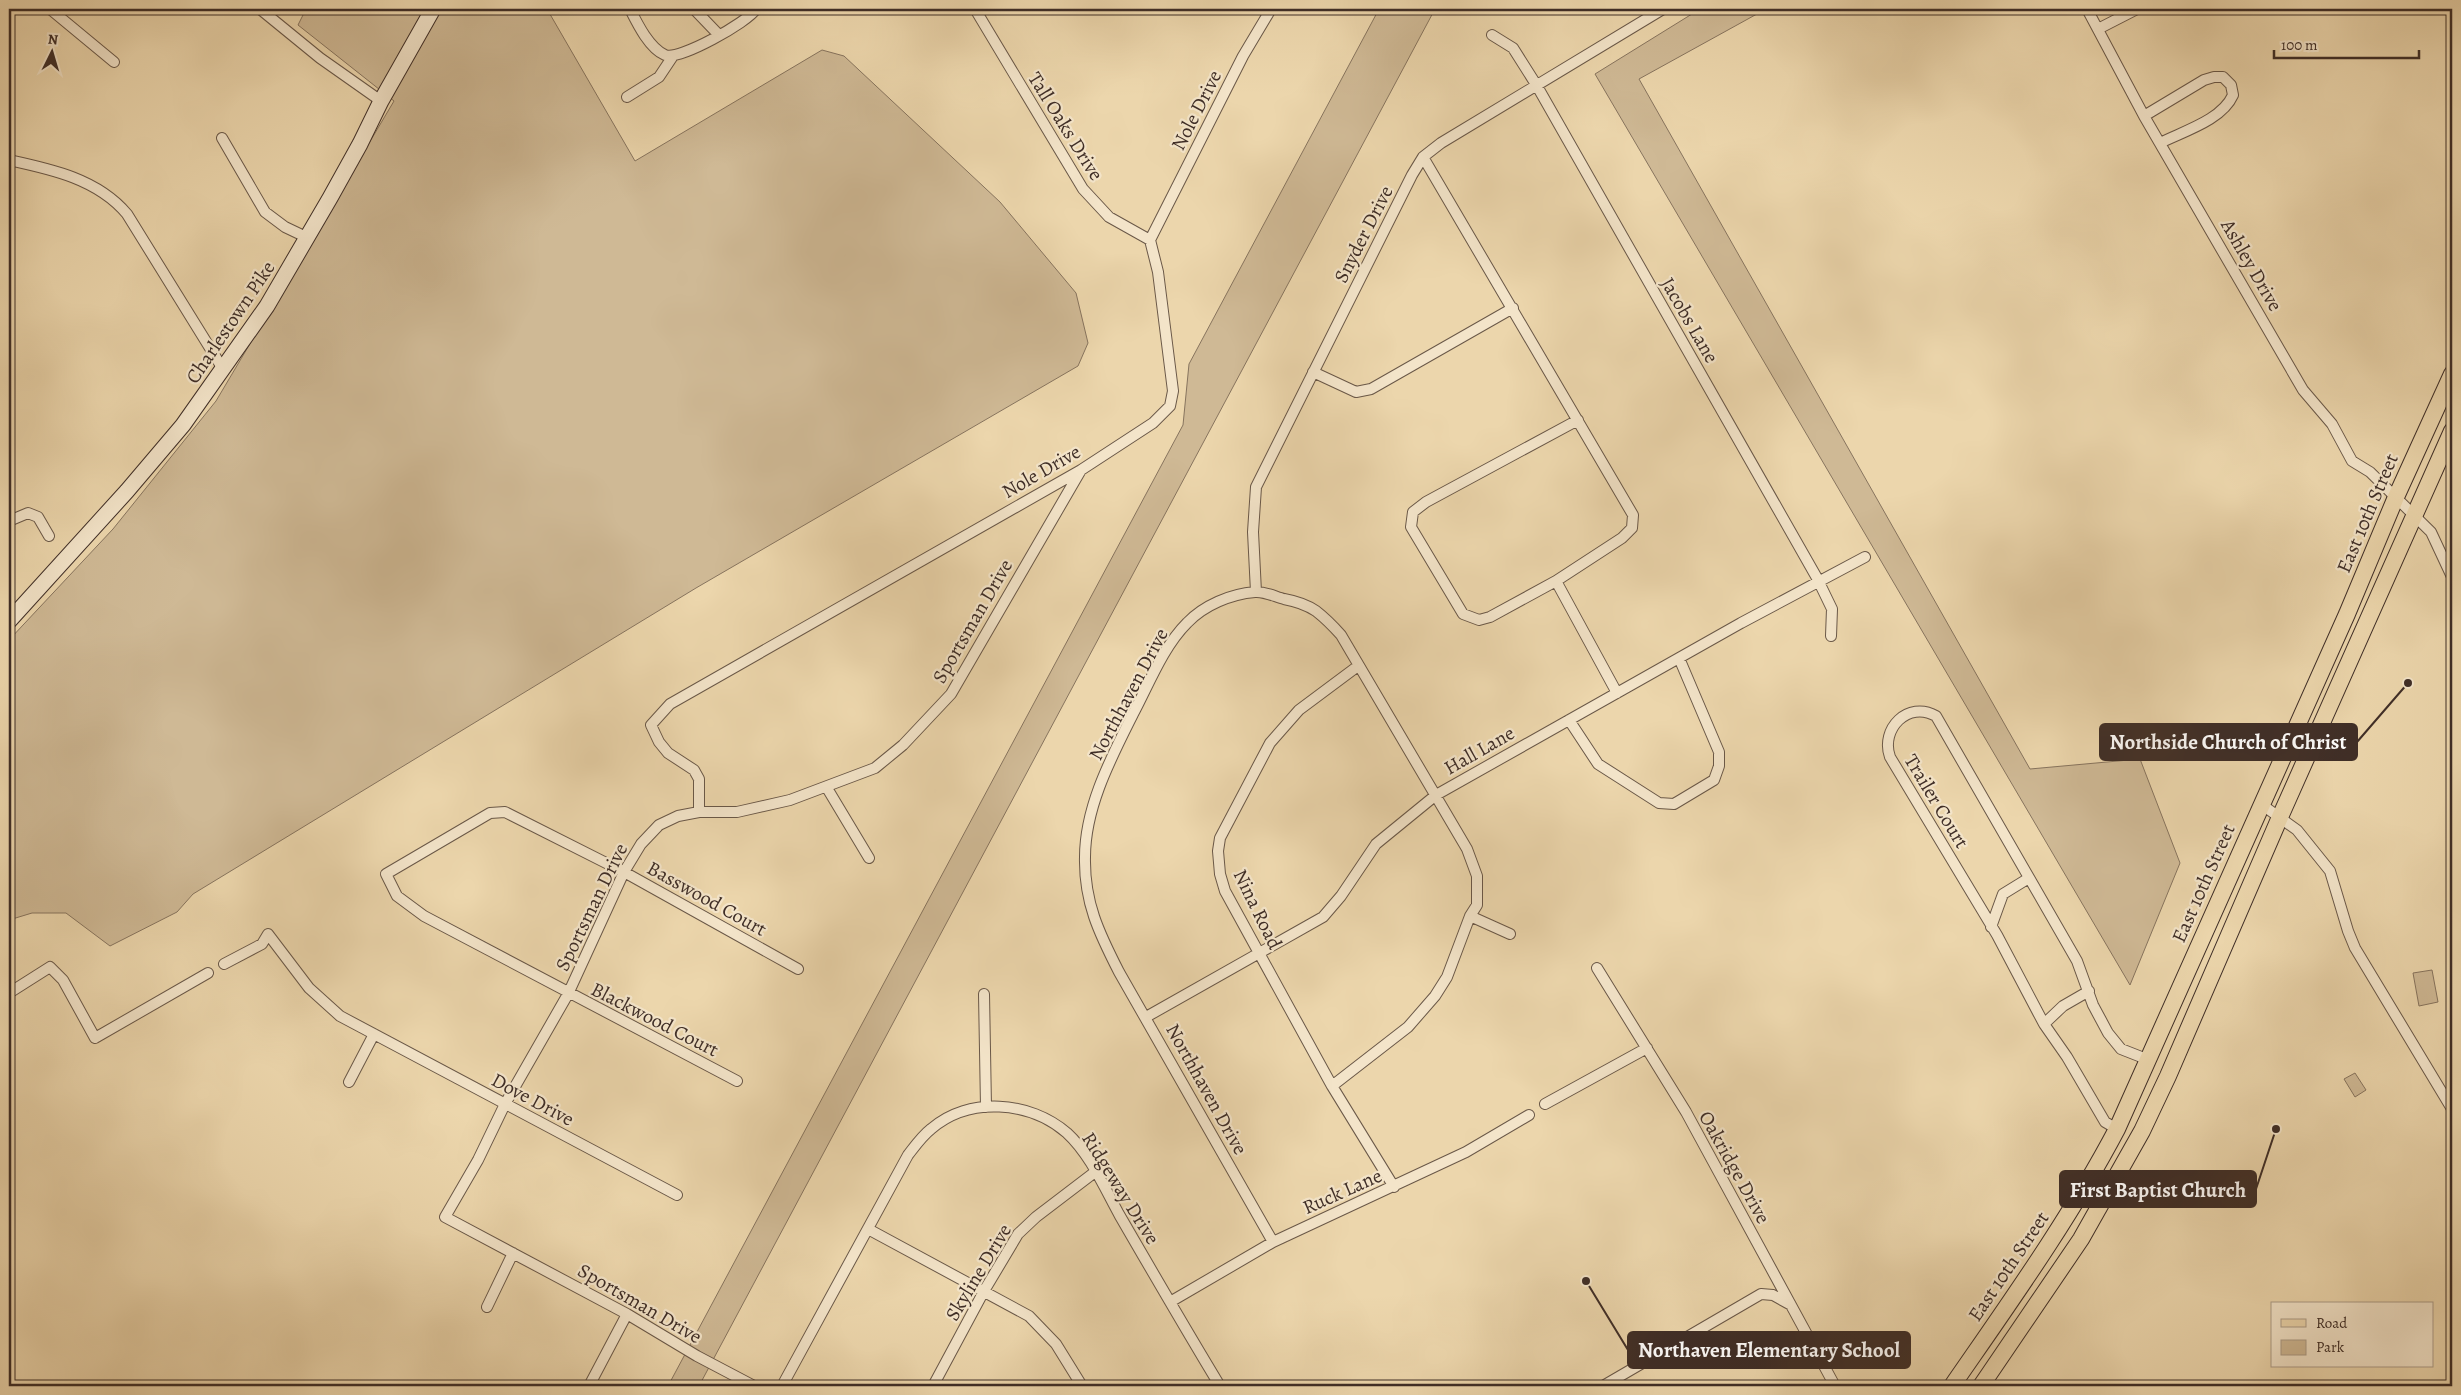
<svg xmlns="http://www.w3.org/2000/svg" width="2461" height="1395" font-family="Alegreya,serif">
	<rect width="100%" height="100%" fill="#ecd6ac"/>
	<filter id="stains"><feTurbulence type="fractalNoise" baseFrequency=".004" numOctaves="4"/><feColorMatrix values="0 0 0 0 .2 0 0 0 0 .09 0 0 0 0 .02 0 0 0 .5 -.17"/></filter>
	<radialGradient id="worn" r=".72"><stop offset=".6" stop-color="#630" stop-opacity="0"/><stop offset="1" stop-color="#630" stop-opacity=".3"/></radialGradient>
	<path fill="#cfb995" stroke="#87745e" d="M306 9H547L635 161 822 50 844 56 1000 202 1076 293 1088 343 1078 366 696 588 193 894 177 912 110 946 66 913H32L9 920V640L113 529 216 401 394 101 298 25Z
		M1379 9H1435L699 1386H668L1183 425 1189 364Z
		M1700 9H1766L1639 79 2030 769 2140 759 2180 863 2130 985 1595 74Z
		M2432 970 2438 1002 2419 1006 2413 973Z
		M2355 1073 2366 1090 2355 1097 2344 1079Z"/>
	<g fill="none" stroke-linecap="round" stroke-linejoin="round">
		<g stroke="#6a5848" stroke-width="12">
			<path id="street" d="M50 9 114 62
				M260 9 320 58 381 101
				M630 9C637 23 649 48 665 55 679 61 748 22 756 9
				M694 9 718 34
				M975 9 1083 189 1109 217 1150 240
				M2087 9 2144 116 2303 390 2332 424 2352 461 2370 472 2431 532 2452 577
				M2098 29 2137 9
				M1492 35 1513 48 1537 86 1817 578 1832 609 1831 636
				M627 97 659 77 673 56
				M2144 116 2204 80 2214 77H2223L2231 85 2233 95C2222 120 2184 131 2160 143
				M222 138 265 212 285 227 306 237
				M1423 157 1633 515 1632 528 1622 538 1556 581 1617 693
				M9 160C51 169 98 179 127 214L223 369
				M1313 372 1356 392 1371 389 1513 308
				M9 521 28 513 38 517 49 536
				M1556 581 1490 617 1479 620 1463 614 1411 527 1413 512 1426 502 1578 420
				M1256 592 1253 532 1256 487 1412 175 1423 157 1441 143 1663 9
				M1358 666 1299 710 1270 743 1220 838 1218 851 1220 874 1225 891 1332 1086 1394 1187
				M1569 720 1598 764 1659 803 1674 804 1714 780 1719 766V752L1679 658
				M827 788 869 858
				M2261 804 2297 830 2330 871 2348 931 2355 948 2452 1109
				M699 812V779L694 770 668 753 659 742 651 725 670 704 1081 470 1153 423 1170 406 1173 391 1158 272 1150 240 1243 56 1271 9
				M1470 916 1510 934
				M1991 927 2003 894 2029 878
				M224 964 262 944 268 934 309 988 340 1016 677 1195
				M1597 968 1686 1112 1835 1386
				M9 993 50 967 63 980 95 1038 208 973
				M984 994 986 1107
				M1146 1017 1323 917 1341 896 1376 844 1436 795 1741 623 1865 557
				M2044 1024 2063 1006 2089 991
				M737 1081 424 916 397 896 386 874 490 813 505 812 624 872 798 969
				M349 1082 374 1034
				M1545 1104 1647 1048
				M2117 1129 2105 1122 2067 1057 2044 1024 1997 935 1890 757C1880 729 1908 700 1936 716L2077 961 2093 1005 2108 1033 2121 1049 2149 1060
				M868 1229 1029 1316 1056 1344 1082 1386
				M1273 1242 1119 972C1099 933 1084 902 1085 857 1085 807 1111 758 1133 714 1149 684 1163 647 1187 623 1204 605 1231 594 1255 592 1264 591 1276 597 1284 599 1295 601 1307 605 1316 611 1325 618 1333 626 1341 635L1467 849 1477 876V905L1470 916 1447 977 1435 996 1408 1027 1332 1086
				M1170 1302 1273 1242 1466 1152 1529 1115
				M487 1307 513 1253
				M589 1386 627 1314
				M754 1386 697 1356 627 1314 445 1217 478 1160 505 1104 568 994 624 872 641 844 659 825 678 816 699 812H737L790 800 875 768 903 745 951 694 1081 470
				M782 1386 908 1155C915 1146 922 1136 931 1129 969 1096 1030 1101 1067 1133 1090 1154 1105 1189 1120 1216 1153 1273 1186 1330 1220 1386
				M933 1386 984 1291 1018 1234 1036 1217 1095 1172
				M1603 1386 1761 1294 1773 1295 1791 1305"/>
		</g>
		<g stroke="#3f2e27" stroke-width="17">
			<path id="secondary" d="M9 621 127 491 183 425 267 306 330 198 360 144 381 101 433 9"/>
		</g>
		<g stroke="#3f2e27" stroke-width="18">
			<path id="primary" d="M1952 1386C2010 1302 2069 1220 2117 1129L2347 614 2396 497 2452 374
				M1981 1386 2081 1239 2142 1131 2168 1076 2280 817 2452 431"/>
		</g>
		<use href="#street" stroke="#f3e4c9" stroke-width="10"/>
		<use href="#secondary" stroke="#f3e4c9" stroke-width="15"/>
		<use href="#primary" stroke="#ecd6ac" stroke-width="16"/>
	</g>
	<g text-anchor="middle" stroke-width="4.5" stroke-linejoin="round" paint-order="stroke">
		<g font-size="20" fill="#3f2e27" stroke="#f3e4c9">
			<text transform="translate(1196 110) rotate(-63)" y="7">Nole Drive</text>
			<text transform="translate(1066 126) rotate(58)" y="7">Tall Oaks Drive</text>
			<text transform="translate(1363 234) rotate(-63)" y="7">Snyder Drive</text>
			<text transform="translate(2252 265) rotate(60)" y="7">Ashley Drive</text>
			<text transform="translate(1690 320) rotate(60)" y="7">Jacobs Lane</text>
			<text transform="translate(230 322) rotate(-56)" y="7">Charlestown Pike</text>
			<text transform="translate(1041 471) rotate(-30)" y="7">Nole Drive</text>
			<text transform="translate(2367 513) rotate(-67)" y="7">East 10th Street</text>
			<text transform="translate(972 621) rotate(-60)" y="7">Sportsman Drive</text>
			<text transform="translate(1128 694) rotate(-62)" y="7">Northhaven Drive</text>
			<text transform="translate(1479 750) rotate(-30)" y="7">Hall Lane</text>
			<text transform="translate(1937 801) rotate(59)" y="7">Trailer Court</text>
			<text transform="translate(2203 883) rotate(-66)" y="7">East 10th Street</text>
			<text transform="translate(707 898) rotate(29)" y="7">Basswood Court</text>
			<text transform="translate(591 907) rotate(-64)" y="7">Sportsman Drive</text>
			<text transform="translate(1258 909) rotate(64)" y="7">Nina Road</text>
			<text transform="translate(655 1019) rotate(27)" y="7">Blackwood Court</text>
			<text transform="translate(1207 1089) rotate(61)" y="7">Northhaven Drive</text>
			<text transform="translate(533 1099) rotate(28)" y="7">Dove Drive</text>
			<text transform="translate(1735 1167) rotate(61)" y="7">Oakridge Drive</text>
			<text transform="translate(1121 1188) rotate(58)" y="7">Ridgeway Drive</text>
			<text transform="translate(1342 1191) rotate(-24)" y="7">Ruck Lane</text>
			<text transform="translate(2008 1266) rotate(-56)" y="7">East 10th Street</text>
			<text transform="translate(978 1272) rotate(-59)" y="7">Skyline Drive</text>
			<text transform="translate(640 1303) rotate(30)" y="7">Sportsman Drive</text>
		</g>
	</g>
	<path fill="none" stroke="#3f2e27" stroke-width="2" d="M2408 683L2357 742M2276 1129L2256 1189M1586 1281L1628 1350"/>
	<g fill="#3f2e27" stroke="#f3e4c9" stroke-width="2">
		<circle cx="2408" cy="683" r="5"/>
		<circle cx="2276" cy="1129" r="5"/>
		<circle cx="1586" cy="1281" r="5"/>
	</g>
	<g fill="#3f2e27" stroke="#3f2e27" stroke-width="2">
		<rect x="2100" y="724" width="257" height="36" rx="5"/>
		<rect x="2060" y="1171" width="196" height="36" rx="5"/>
		<rect x="1628" y="1332" width="282" height="36" rx="5"/>
	</g>
	<g font-size="21" text-anchor="middle" font-weight="bold" fill="#fff">
		<text x="2228" y="749">Northside Church of Christ</text>
		<text x="2158" y="1197">First Baptist Church</text>
		<text x="1769" y="1357">Northaven Elementary School</text>
	</g>
	<rect width="2461" height="1395" fill="none" stroke="#ecd6ac" stroke-width="30"/>
	<rect x="10" y="10" width="2441" height="1375" fill="none" stroke="#3f2e27" stroke-width="2.5"/>
	<rect x="15" y="15" width="2431" height="1365" fill="none" stroke="#3f2e27"/>
	<rect x="2271" y="1302" width="162" height="65" fill="#f3e4c9" stroke="#ab9b88"/>
	<rect x="2281" y="1319" width="25" height="8" fill="#ecd6ac" stroke="#ab9b88"/>
	<text x="2316" y="1328" font-size="15" fill="#3f2e27">Road</text>
	<rect x="2281" y="1340" width="25" height="15" fill="#cfb995" stroke="#ab9b88"/>
	<text x="2316" y="1352" font-size="15" fill="#3f2e27">Park</text>
	<g transform="translate(52 52) rotate(5)" stroke="#f3e4c9" stroke-width="4" paint-order="stroke">
	<path d="M0-4L9 19L0 12L-9 19Z" fill="#3f2e27"/>
	<text y="-8" font-size="14" font-weight="bold" text-anchor="middle" fill="#3f2e27">N</text>
	</g>
	<path d="M2274 50v8h145v-8" fill="none" stroke="#3f2e27" stroke-width="2.5"/>
	<text x="2281" y="50" font-size="15" fill="#3f2e27" stroke="#f3e4c9" stroke-width="4" paint-order="stroke">100 m</text>
	<rect width="100%" height="100%" filter="url(#stains)"/>
	<rect width="100%" height="100%" fill="url(#worn)"/>
</svg>
